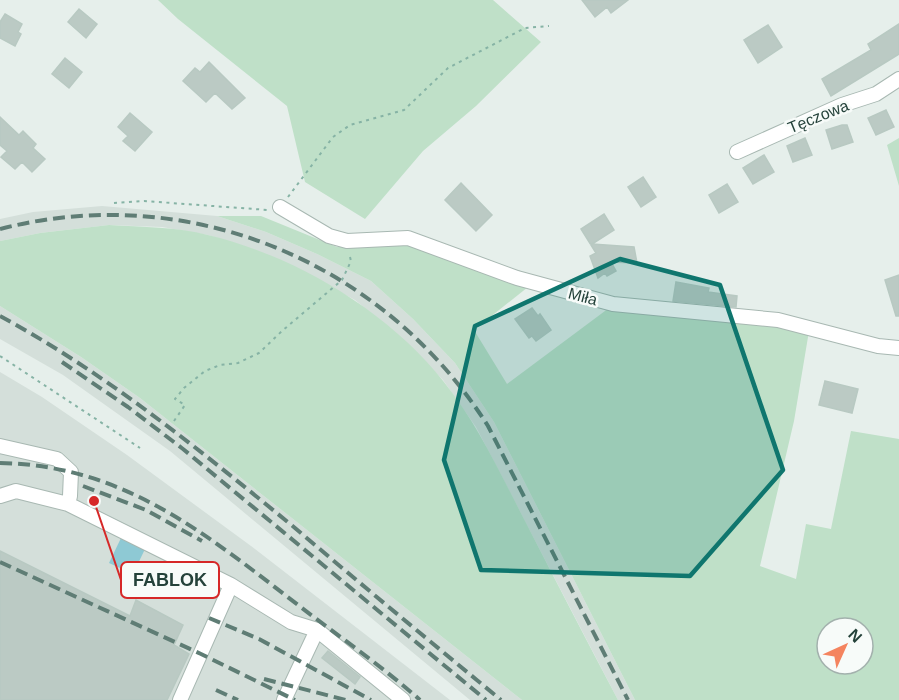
<svg xmlns="http://www.w3.org/2000/svg" width="899" height="700" font-family="Arial,sans-serif">
	<rect width="100%" height="100%" fill="#e6efeb"/>
	<path fill="#d4dfda" d="M102 206 217 216 266 232 317 254 371 281 413 319 455 363 494 422 635 700H618L476 427 443 380 398 335 355 300 301 271 252 249 208 235 162 227 109 225 40 233 0 241V219L33 212Z
		M0 306 81 357 140 398 522 700H470L170 451 63 375 0 339Z
		M0 372 42 397 127 455 251 546 450 700H0Z"/>
	<path fill="#bfe0c8" fill-rule="evenodd" d="M158 0H493L541 42 476 106 423 151 365 219 305 182 287 106 178 19Z
		M899 138V186L887 145Z
		M217 216H261L337 247 407 243 528 287 474 330 507 384 609 308 777 324 809 331 794 421 760 566 796 579 806 524 831 529 851 431 899 439V700H635L494 422 455 363 413 319 371 281 317 254 266 232ZM827 628H863V664H827Z
		M109 225C143 227 176 227 208 235 296 256 388 311 444 382 477 423 499 471 524 519 555 579 586 640 618 700H522L140 398 81 357 0 306V241L40 233Z"/>
	<path fill="#8ec9d4" d="M121 538 145 549 133 574 109 563Z"/>
	<path fill="#bbcac4" stroke="#b8c9c2" stroke-width="1.5" d="M582 0H628L611 13 607 7 595 17Z
		M79 9 97 24 86 38 68 22Z
		M5 14 22 24 18 32 21 34 15 46 0 38V22Z
		M899 24V54L831 96 822 79 871 50 868 44Z
		M768 25 782 47 758 63 744 40Z
		M65 58 82 72 69 88 52 74Z
		M209 62 245 98 232 109 215 93 206 102 183 81 195 68 200 72Z
		M886 110 894 127 876 135 868 118Z
		M130 113 152 132 135 151 123 141 128 136 118 127Z
		M0 117 19 135 23 131 36 144 33 148 45 159 32 172 22 162 15 169 1 157 7 151 0 145Z
		M842 125H847L853 142 832 149 826 130Z
		M805 138 812 155 793 162 787 146Z
		M764 155 774 172 753 184 743 168Z
		M643 177 656 197 641 207 628 187Z
		M461 183 492 215 476 231 445 200Z
		M727 184 738 202 719 213 709 195Z
		M604 214 614 230 592 244 634 247 637 263 611 262 616 271 607 276 605 273 598 278 590 256 596 253 581 229Z
		M899 275V316H896L885 280Z
		M676 282 709 288 708 292 737 296 736 307 673 301Z
		M532 308 538 316 540 314 551 330 536 341 532 336 529 338 515 319Z
		M825 381 858 389 852 413 819 405Z
		M0 551 130 616 136 600 183 625 174 645 189 654 167 700H0Z
		M328 651 360 677 355 684 322 658Z"/>
	<g fill="none" stroke-linecap="round" stroke-linejoin="round">
		<g stroke="#a8b8b2" stroke-width="16">
			<path id="minor" d="M737 152 842 105 876 94 899 79
				M280 207 329 236 347 241 408 238 517 278 613 304 778 320 878 346 899 348
				M0 446 57 459 71 472 70 496 68 504
				M0 496 16 491 68 504 231 585 291 622 317 630 403 700
				M180 700 231 585
				M284 700 317 630"/>
		</g>
		<path stroke="#86b3a5" stroke-width="2" stroke-dasharray="3 4.5" stroke-linecap="butt" d="M288 197 333 137 350 125 404 110 448 68 525 28 549 26
			M114 203 144 201 268 210
			M0 356 140 448
			M174 421 185 405 175 399 184 388 205 371 220 365 238 363 259 353 282 331 342 280 351 261 349 253"/>
		<use href="#minor" stroke="#fff" stroke-width="14"/>
		<path stroke="#5f7d75" stroke-width="4" stroke-dasharray="12 6" stroke-linecap="butt" d="M0 229C189 180 384 262 488 426L628 700
			M0 316C107 374 201 451 295 528 363 586 432 643 501 700
			M62 362 128 407 183 449 486 700
			M0 463C125 465 208 536 302 608 341 638 383 667 420 700
			M83 486 146 510 202 541
			M0 562 201 654 295 700
			M209 618 259 639 371 700
			M264 679 346 700
			M216 690 238 700"/>
	</g>
	<path fill="#0f766e" fill-opacity="0.2" stroke="#0f766e" stroke-width="4.5" stroke-linejoin="round" d="M620 259 720 285 783 470 690 576 481 570 444 460 475 326Z"/>
	<g text-anchor="middle" stroke-width="5" stroke-linejoin="round" paint-order="stroke">
		<g font-size="16" fill="#24423a" stroke="#f7fbf9">
			<text transform="translate(818 116) rotate(-22)" y="6">Tęczowa</text>
			<text transform="translate(583 296) rotate(15)" y="6">Miła</text>
		</g>
	</g>
	<path fill="none" stroke="#d62828" stroke-width="2" d="M94 501L121 580"/>
	<circle fill="#d62828" stroke="#f7fbf9" stroke-width="2" cx="94" cy="501" r="6"/>
	<rect fill="#f7fbf9" stroke="#d62828" stroke-width="2" x="121" y="562" width="98" height="36" rx="6"/>
	<g font-size="18" text-anchor="middle" font-weight="bold" fill="#24423a">
		<text x="170" y="586">FABLOK</text>
	</g>
	<g transform="translate(845 646) rotate(45)"><circle r="28" fill="#f7fbf9" stroke="#a3b1ad" stroke-width="1.5"/>
	<path d="M0-4.5L10 22L0 15L-10 22Z" fill="#f4845f"/>
	<text y="-9" font-size="16" font-weight="bold" text-anchor="middle" fill="#24423a">N</text>
	</g>
</svg>
